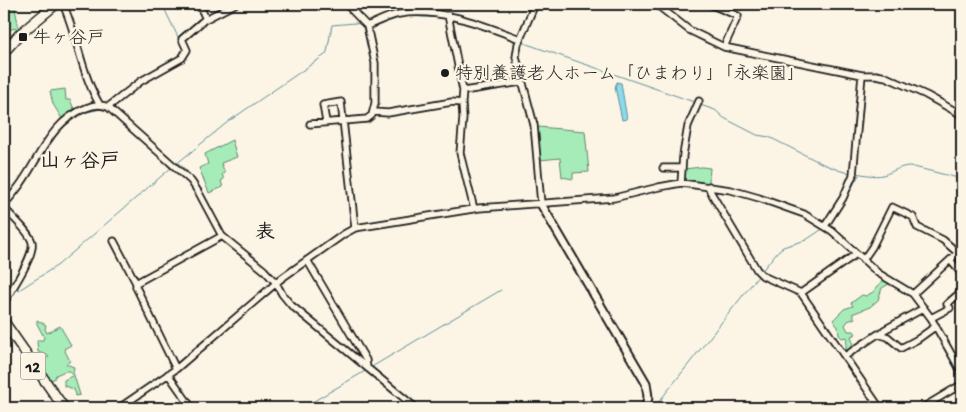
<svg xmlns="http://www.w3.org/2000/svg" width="966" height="412" font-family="'Gochi Hand','Klee One',sans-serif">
	<rect width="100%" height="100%" fill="#fcf5e5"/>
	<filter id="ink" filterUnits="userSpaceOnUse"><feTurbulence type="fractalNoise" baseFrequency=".02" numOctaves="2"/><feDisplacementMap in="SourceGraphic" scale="10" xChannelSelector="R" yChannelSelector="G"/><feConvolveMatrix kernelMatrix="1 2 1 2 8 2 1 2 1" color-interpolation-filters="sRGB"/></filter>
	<g filter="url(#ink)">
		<path fill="#a6ecb8" stroke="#61846a" d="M4 4H14L19 28 4 30Z
			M65 89 66 100H70L75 111 62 119 53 104 50 91Z
			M538 127 585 131 589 172 573 173V179L562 177 560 158 540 160Z
			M232 140 237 157 221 163 225 173 222 174 224 179 221 181 223 187 209 193 199 168 208 164 205 154Z
			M702 167 710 168 709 183 682 180 684 169Z
			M884 279 889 284 882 288 878 300 870 307 852 314 855 318 848 321 845 325 848 331H854L856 334 851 336 854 348 845 354 847 337 842 338 839 335 838 327 833 320 844 309 853 306 851 303 862 295 866 296 873 292Z
			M37 320 46 325 45 329 47 333 60 326 71 345 64 349 70 361 66 364 74 367 73 372 80 395 75 396 74 389 64 386V380L72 376 70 371H65L56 375 54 379 50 380 36 362 49 357 47 355 38 352 37 342 38 340H43L44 337 37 324Z"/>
		<path fill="#8cdaea" stroke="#5f8e98" d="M617 82 621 83 627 119 622 120 615 87Z"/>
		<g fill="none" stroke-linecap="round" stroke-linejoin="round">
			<path stroke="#5f8e98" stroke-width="1" d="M162 4 178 37 201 17
				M651 4 682 28
				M214 18 242 4
				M377 25 405 16 444 18
				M689 33 704 42 723 50
				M521 42 697 103
				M744 54 861 78
				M865 78 885 80 929 100
				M700 105 715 110 724 118 757 135 769 137 823 164 841 171 850 173
				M82 113 101 109 106 110 157 155 170 168
				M178 163C200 180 209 204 221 228
				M175 165 229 121 325 55 327 52 332 25 355 23 363 25
				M854 173C864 174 874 177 883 175 893 172 900 166 910 166L962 179
				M6 206 16 194
				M828 226 831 224 859 175
				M243 249 256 258 277 279
				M761 272 778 251 783 247 806 240 824 228
				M4 279 12 285
				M15 287 19 290 58 265 172 167
				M275 288V290L287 305
				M370 368 501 290
				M302 408 367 370
				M654 408 759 275"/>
			<g stroke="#1c1c1c" stroke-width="9">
				<path id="minor" d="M63 4C78 37 81 74 100 105
					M199 4 206 19
					M346 4 367 26
					M535 4 518 44 516 57 534 125 541 204
					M656 4 689 30 724 47 862 75H876L886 77 926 95 962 115
					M712 5 738 16 724 47
					M448 15 463 91 462 103
					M463 91 522 82
					M108 107 141 81 182 58 187 50 182 39 204 20 235 4
					M374 112 388 113 452 102 462 103 463 118 460 153 474 209
					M326 122 323 105 341 102 355 228
					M310 124 367 119 372 115 375 103V63L367 26C377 22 388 16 399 14 440 7 483 25 520 39
					M663 168H682
					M681 183 683 155 688 126 699 101
					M709 186 710 191 757 270 763 276 801 293 880 408
					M4 204C9 200 13 194 17 189 39 161 49 122 86 108 93 105 101 104 108 107L191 181 199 193 222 236 264 270 276 283 282 294 291 305 416 408
					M4 208C11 216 29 231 32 242 35 256 11 290 4 303
					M825 226 843 198 853 175 862 75
					M114 241 136 283
					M307 260 366 360 367 368
					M863 260 872 247 892 207 913 217 917 227 943 240 958 253
					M950 260 962 274
					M801 293 856 254
					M913 294 962 249
					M931 318 950 308 947 304 962 291
					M882 334 884 330 924 308
					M845 356 878 334 888 337 901 348 918 339 936 326
					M176 369 136 287V283L222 236
					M168 374 192 408
					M119 408 176 369 282 278 344 234 355 228 479 208 614 198 659 187 681 183 731 190 759 198 804 214 832 231 878 273 913 294 931 318 962 373
					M922 408 962 384"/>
			</g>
			<g stroke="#1c1c1c" stroke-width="11">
				<path id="tertiary" d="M541 204 646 383 648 397 646 408"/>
			</g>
			<g stroke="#1c1c1c" stroke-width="12">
				<path id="primary" d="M4 52 20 34 56 4
					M4 322 64 408"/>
			</g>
			<use href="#minor" stroke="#fcf5e5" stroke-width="5.5"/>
			<use href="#tertiary" stroke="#fcf5e5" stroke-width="7"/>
			<use href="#primary" stroke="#fcf5e5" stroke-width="9"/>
		</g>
	</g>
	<g fill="#1c1c1c" stroke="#fcf5e5" stroke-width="2">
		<rect x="18" y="32" width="10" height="10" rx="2.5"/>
		<circle cx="445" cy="73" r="5"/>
	</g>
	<g text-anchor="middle" stroke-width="4.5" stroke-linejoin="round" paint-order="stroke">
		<rect fill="#fcf5e5" stroke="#5f5d58" stroke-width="1" x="20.5" y="352.5" width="25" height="27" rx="4"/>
		<g font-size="16" font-weight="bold" fill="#1c1c1c">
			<text x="33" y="372">12</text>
		</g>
		<g font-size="18" fill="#1c1c1c" stroke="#fcf5e5" text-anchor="start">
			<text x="33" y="43">牛ヶ谷戸</text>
			<text x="455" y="79">特別養護老人ホーム「ひまわり」「永楽園」</text>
		</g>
		<g font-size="20" font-weight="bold" fill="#1c1c1c" stroke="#fcf5e5">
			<text x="80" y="167">山ヶ谷戸</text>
			<text x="265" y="238">表</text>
		</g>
	</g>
	<rect width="966" height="412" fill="none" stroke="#fcf5e5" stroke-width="20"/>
	<rect x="10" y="10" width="946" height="392" fill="none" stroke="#1c1c1c" stroke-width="2" filter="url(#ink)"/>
</svg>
